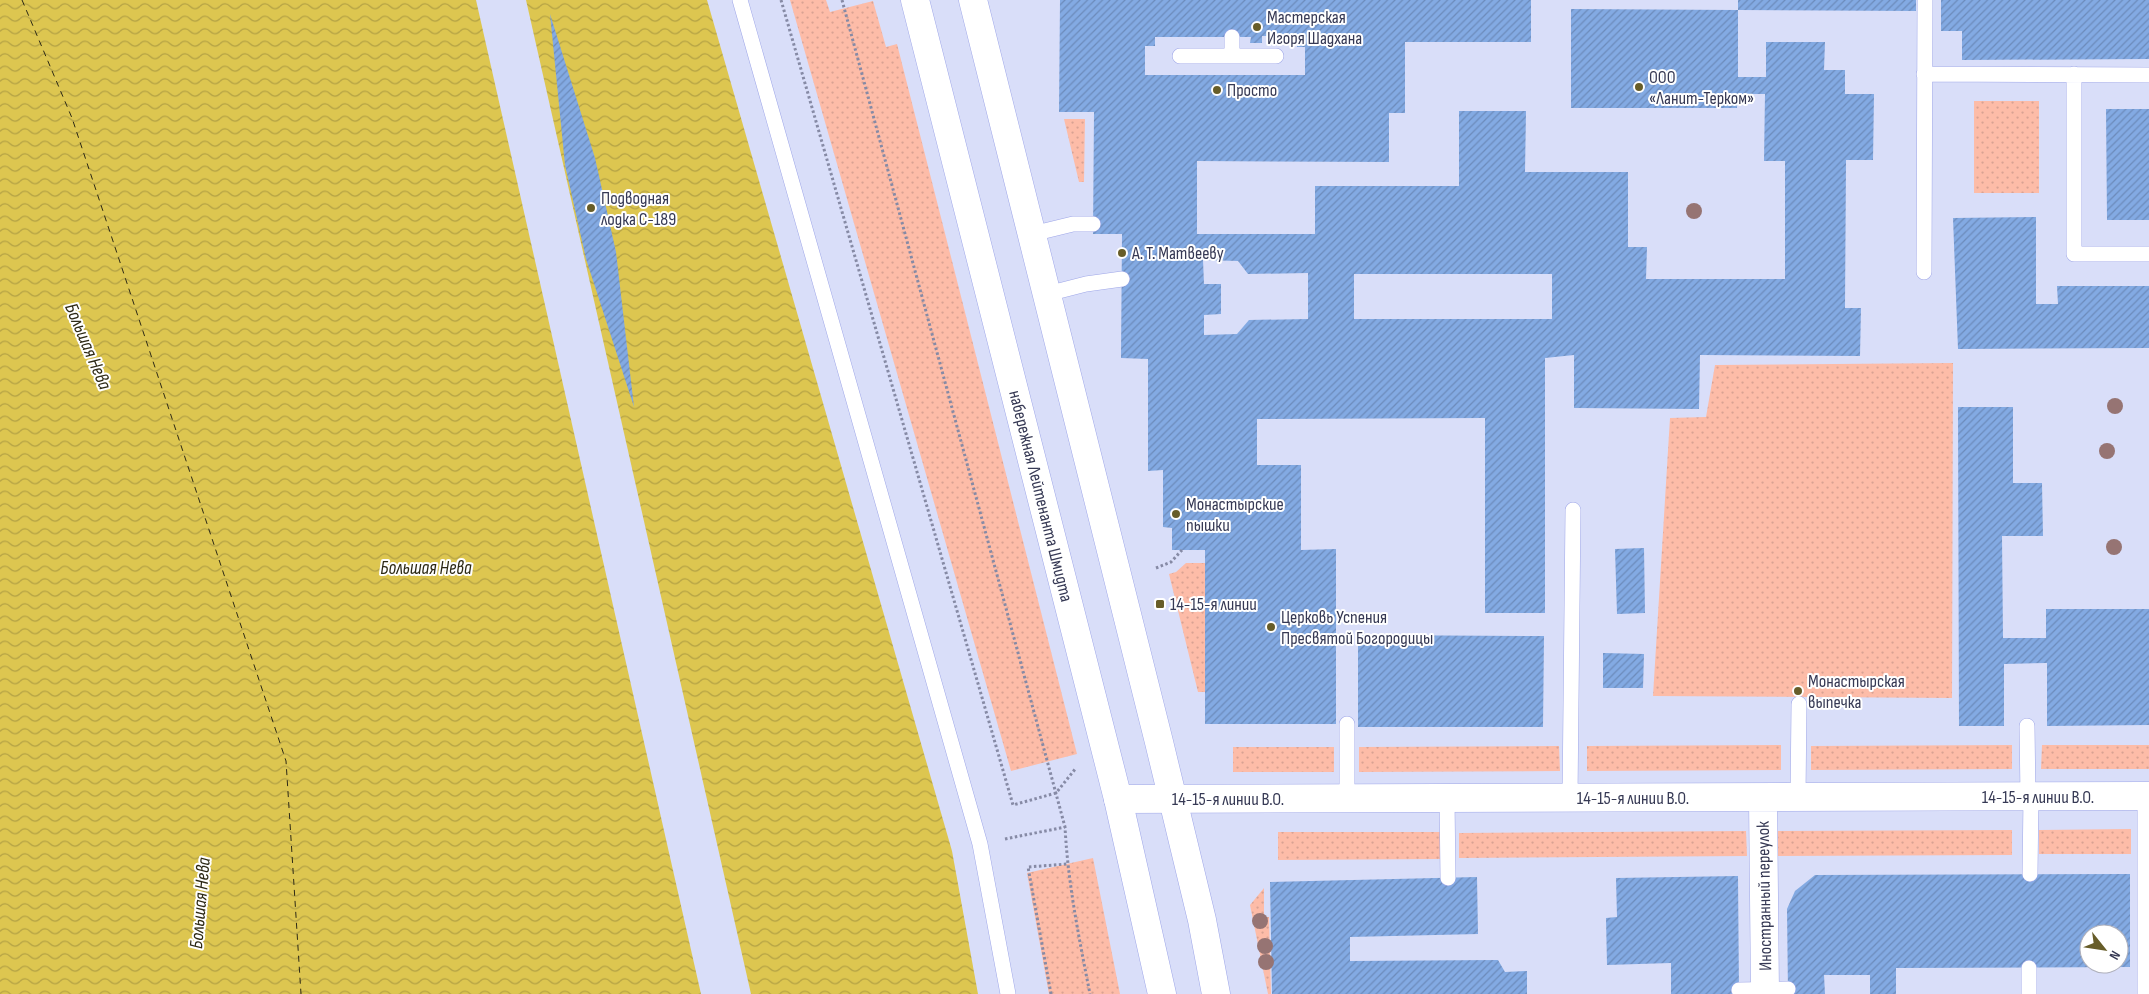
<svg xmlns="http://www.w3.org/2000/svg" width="2149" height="994" font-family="'Sofia Sans Condensed',sans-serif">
	<defs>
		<pattern id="grass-dots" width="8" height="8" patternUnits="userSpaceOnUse" patternTransform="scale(1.25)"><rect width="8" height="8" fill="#fdbca8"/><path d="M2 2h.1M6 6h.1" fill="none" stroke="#d9a293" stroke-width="1.8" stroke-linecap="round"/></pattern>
		<pattern id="water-waves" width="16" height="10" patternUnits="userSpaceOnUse" patternTransform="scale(1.25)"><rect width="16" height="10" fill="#ddc650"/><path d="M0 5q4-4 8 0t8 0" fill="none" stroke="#b4a245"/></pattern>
		<pattern id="building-hatch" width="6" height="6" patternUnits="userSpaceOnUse" patternTransform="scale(1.25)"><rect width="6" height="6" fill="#83aae3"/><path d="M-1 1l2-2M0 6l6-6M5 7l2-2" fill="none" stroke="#6c8bbb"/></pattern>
	</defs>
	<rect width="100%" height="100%" fill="#d9def9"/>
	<path fill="url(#grass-dots)" d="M790 0H826L830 12 873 1 886 47 897 44 1077 754 1011 771Z
		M1974 101H2039V193H1974Z
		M1064 119H1085L1084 182H1079Z
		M1953 363 1952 698 1653 696 1670 418 1706 417 1715 365Z
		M1186 563H1206V692H1198L1169 574 1176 572Z
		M1781 745V770L1587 771V746Z
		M2012 745V769L1811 770V746Z
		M2042 745H2149V769H2041Z
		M1559 746 1560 771 1359 772V747Z
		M1233 747H1334V772H1233Z
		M2131 829V854H2039V830Z
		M2012 830V855L1773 856V831Z
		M1746 831 1747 856 1459 858V833Z
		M1278 832H1441V859L1278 860Z
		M1093 858 1120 994H1049L1027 873Z
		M1264 888V917H1269L1271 994H1268L1250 905Z"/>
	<path fill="url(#water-waves)" d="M0 0H707L952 851 978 994H0Z"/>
	<path fill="#d9def9" d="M476 0H526L751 994H701Z"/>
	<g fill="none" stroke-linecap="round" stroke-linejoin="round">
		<path stroke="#2d2915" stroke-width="1" stroke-dasharray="6 5" stroke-linecap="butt" d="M22 0 72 118 286 761 301 994"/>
	</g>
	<path fill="url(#building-hatch)" fill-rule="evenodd" d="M1060 0H1531V42H1405V113H1389V162L1197 161V234H1315V186H1459V111H1526L1525 172H1628V247H1647L1646 279H1785V161H1764L1765 94H1737V108H1571V9L1738 10V77H1766V42H1825L1824 70H1845V94H1874L1873 160H1846L1845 308H1861L1860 356 1700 355 1699 409 1574 408V355L1545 358V613H1485V418L1257 419V465H1301V550L1336 549V724H1205V550H1172V528L1163 527V470L1148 471V359L1121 358 1122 234H1093L1094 112H1059ZM1262 36H1297V47H1305V75H1145V46H1155V37H1251L1250 43H1262ZM1203 260 1238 261 1248 274 1308 273V319L1249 320 1237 334 1204 335V315L1221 314V284H1204ZM1354 274H1552V319H1354Z
		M1738 0H1916V11L1738 10Z
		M1941 0H2149V59L1962 60V31H1941Z
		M550 14 595 158 616 252 634 407 586 259 565 165Z
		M2106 109H2149V220H2107Z
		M2036 217V304H2058L2057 286H2149V348L1958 349 1953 218Z
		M1958 407H2013V483H2042L2043 536H2002L2003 638H2046V609H2149V725L2047 726V663L2004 664V726H1959Z
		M1644 548 1645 613 1617 614 1615 549Z
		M1358 635 1544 636 1543 727H1358Z
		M1603 653 1644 654 1643 688H1603Z
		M2130 874V967L1896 968V994H1870V975H1824L1825 994H1788L1787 909 1795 891 1815 875ZM2089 934H2119V964H2089Z
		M1738 876 1739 994H1671V963L1607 965 1606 918 1617 917 1616 878Z
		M1477 877 1478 934 1350 937V961L1498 960 1505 972 1527 971V994H1272L1270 882Z"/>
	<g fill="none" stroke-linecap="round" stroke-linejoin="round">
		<g stroke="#9fa7e8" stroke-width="16">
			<path id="service" d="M740 0 980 844 1008 994
				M1232 55V37
				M1180 56H1276
				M1924 74 2149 75
				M2074 74V254H2149
				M1032 234 1073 224H1093
				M1924 272 1925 0
				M1047 294 1086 284 1122 279
				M1347 724V799
				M2027 726 2028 797
				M2145 796V994
				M1798 798 1799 704
				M1447 799 1448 878
				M1570 799 1573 510
				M2030 874 2031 797
				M1739 990 1788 989
				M2029 994V968"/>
		</g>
		<g stroke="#9fa7e8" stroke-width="29">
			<path id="minor" d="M1763 798 1765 994
				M1118 799 2149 796"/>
		</g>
		<g stroke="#9fa7e8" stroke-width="29">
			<path id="tertiary" d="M915 0 1118 799 1162 994
				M973 0 1159 742 1202 920 1216 994"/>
		</g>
		<path stroke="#868aa5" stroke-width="3" stroke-dasharray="2.5 2.5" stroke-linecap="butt" d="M781 0 1013 805 1056 793 1076 768
			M842 0 1065 827C1068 884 1079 938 1090 994
			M1156 568 1171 562 1182 550
			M1005 839 1065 827
			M1051 994 1028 867 1067 864"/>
		<use href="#service" stroke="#fff" stroke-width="15"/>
		<use href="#minor" stroke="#fff" stroke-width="28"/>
		<use href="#tertiary" stroke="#fff" stroke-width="28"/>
	</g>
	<g fill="#967473">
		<circle cx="1694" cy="211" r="8"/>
		<circle cx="2115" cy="406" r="8"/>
		<circle cx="2107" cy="451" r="8"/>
		<circle cx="2114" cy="547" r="8"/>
		<circle cx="1260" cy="921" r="8"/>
		<circle cx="1265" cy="946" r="8"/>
		<circle cx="1266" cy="962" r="8"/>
	</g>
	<g fill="#675d29" stroke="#fff" stroke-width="2">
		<circle cx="1257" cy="27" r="5"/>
		<circle cx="1639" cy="87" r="5"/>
		<circle cx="1217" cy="90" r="5"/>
		<circle cx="591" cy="208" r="5"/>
		<circle cx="1122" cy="253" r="5"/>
		<circle cx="1176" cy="514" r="5"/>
		<rect x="1155" y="599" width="10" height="10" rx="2.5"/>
		<circle cx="1271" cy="627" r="5"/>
		<circle cx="1798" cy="691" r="5"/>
	</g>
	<g text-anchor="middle" stroke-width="4" stroke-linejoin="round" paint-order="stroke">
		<g font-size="18" fill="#363954" stroke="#fff" text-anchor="start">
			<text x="1267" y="23">Мастерская<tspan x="1267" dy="21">Игоря Шадхана</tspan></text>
			<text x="1649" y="83">ООО<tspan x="1649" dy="21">«Ланит-Терком»</tspan></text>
			<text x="1227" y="96">Просто</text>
			<text x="601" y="204">Подводная<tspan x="601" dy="21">лодка С-189</tspan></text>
			<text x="1132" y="259">А. Т. Матвееву</text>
			<text x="1186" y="510">Монастырские<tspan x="1186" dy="21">пышки</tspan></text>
			<text x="1170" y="610">14-15-я линии</text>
			<text x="1281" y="623">Церковь Успения<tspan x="1281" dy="21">Пресвятой Богородицы</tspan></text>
			<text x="1808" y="687">Монастырская<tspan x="1808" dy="21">выпечка</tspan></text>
		</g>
		<g font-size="18" fill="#363954" stroke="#fff">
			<text transform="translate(1041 496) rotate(76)" y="6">набережная Лейтенанта Шмидта</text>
			<text x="2038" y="803">14-15-я линии В.О.</text>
			<text x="1633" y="804">14-15-я линии В.О.</text>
			<text x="1228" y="805">14-15-я линии В.О.</text>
			<text transform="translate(1764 896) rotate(-91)" y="6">Иностранный переулок</text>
		</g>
		<g font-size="19" font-style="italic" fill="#2d2915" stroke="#fff">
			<text transform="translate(89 346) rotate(67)" y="7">Большая Нева</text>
			<text x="426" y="574">Большая Нева</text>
			<text transform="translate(199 903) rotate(-85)" y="7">Большая Нева</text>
		</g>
	</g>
	<g transform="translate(2104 949) rotate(120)"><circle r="24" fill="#ffffff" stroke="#afb0bb"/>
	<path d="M0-4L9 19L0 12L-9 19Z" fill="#675d29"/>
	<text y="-8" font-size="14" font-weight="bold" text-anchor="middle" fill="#363954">N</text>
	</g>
</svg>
